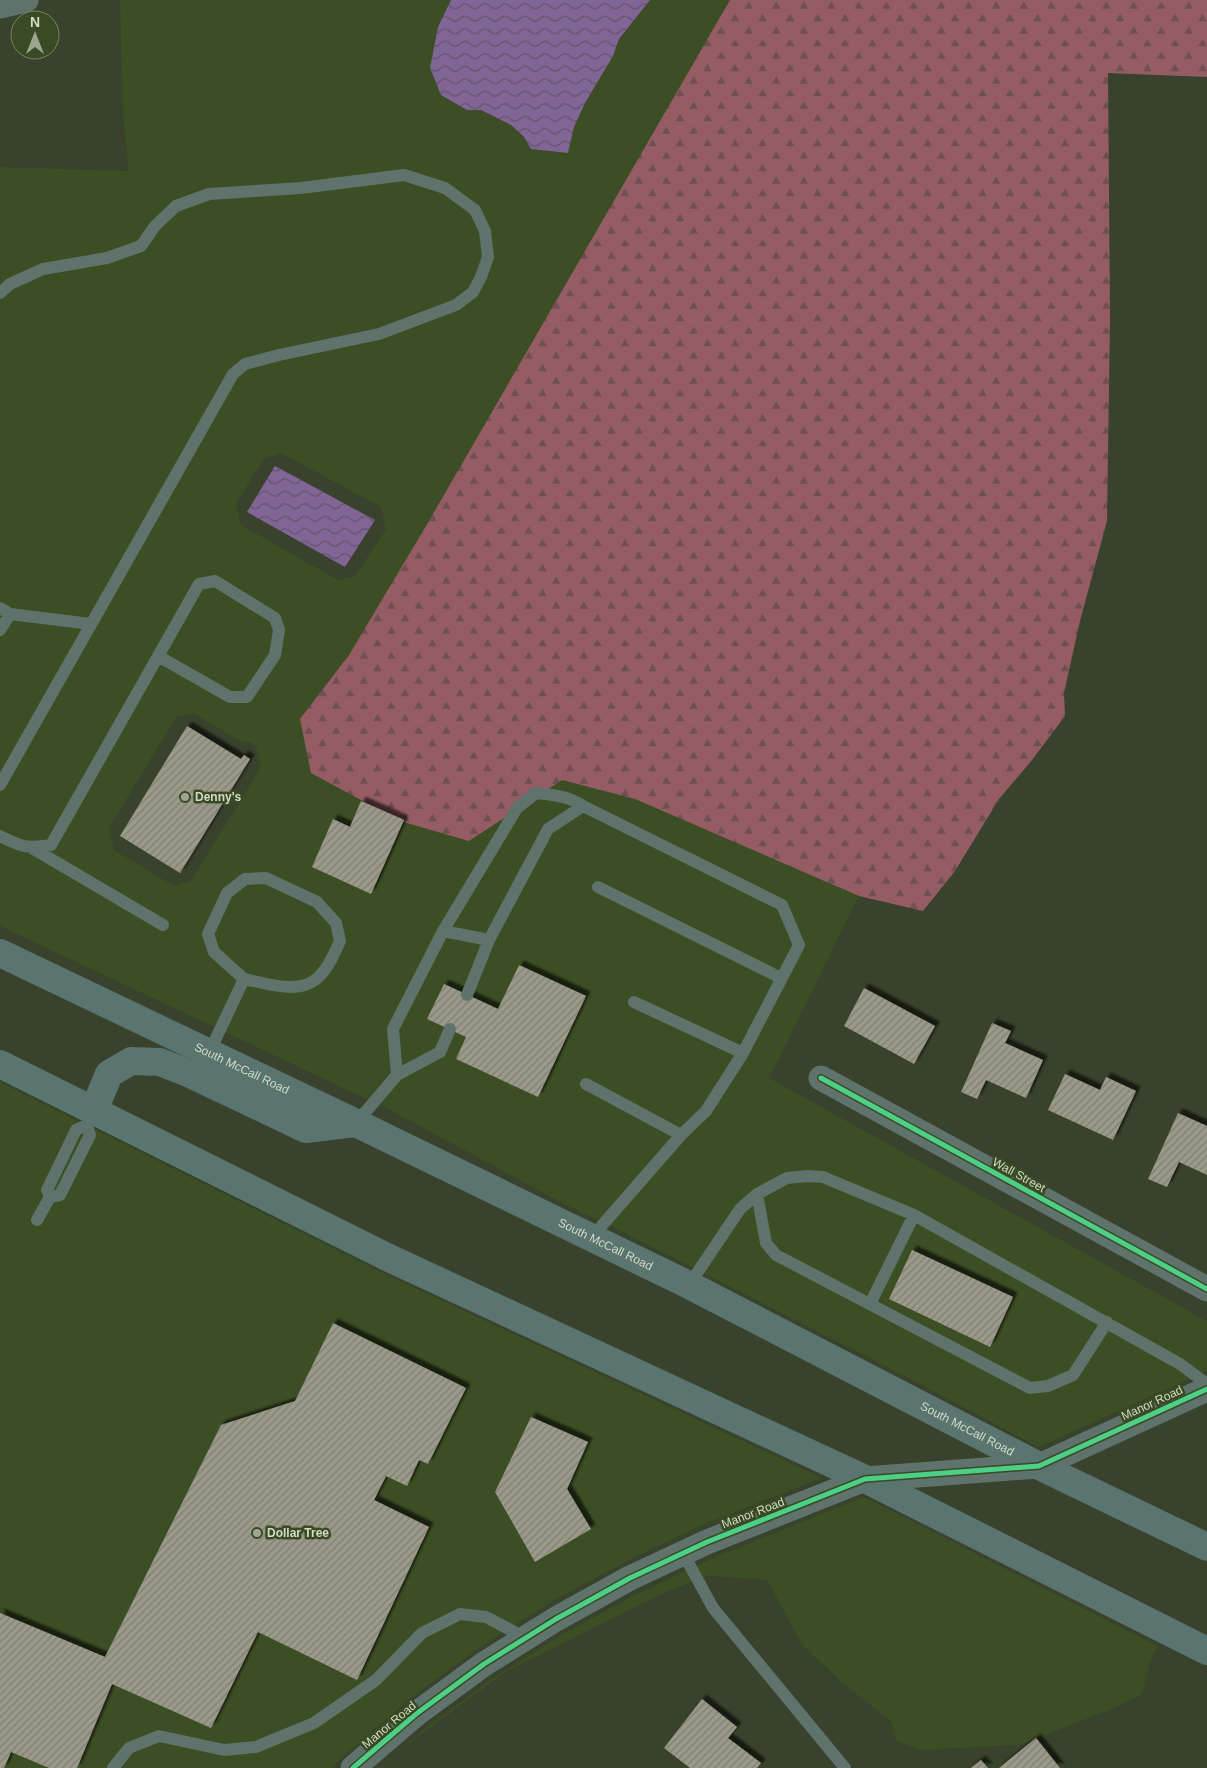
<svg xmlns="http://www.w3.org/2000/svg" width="1207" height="1768" font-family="Arial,sans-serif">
	<defs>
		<pattern id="forest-firs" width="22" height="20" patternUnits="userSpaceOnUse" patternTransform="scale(1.25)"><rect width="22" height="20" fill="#965c64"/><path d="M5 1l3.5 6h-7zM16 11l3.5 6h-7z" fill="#6f5052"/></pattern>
		<pattern id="water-waves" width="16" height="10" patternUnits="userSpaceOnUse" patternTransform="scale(1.25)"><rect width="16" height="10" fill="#806596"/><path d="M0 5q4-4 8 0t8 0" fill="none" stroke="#63556d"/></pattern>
		<pattern id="building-hatch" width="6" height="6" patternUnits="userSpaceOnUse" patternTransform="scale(1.25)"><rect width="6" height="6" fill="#9b9989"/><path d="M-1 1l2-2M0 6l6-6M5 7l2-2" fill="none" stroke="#7f7f72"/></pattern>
		<filter id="shadow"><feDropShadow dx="4.5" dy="-4.5" stdDeviation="1" flood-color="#0009"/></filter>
	</defs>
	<rect width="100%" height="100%" fill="#39422c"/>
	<path fill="#3c4e24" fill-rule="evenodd" d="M120 0H451L438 27 467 110H480L511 125 524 137 531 149 568 153 574 127 585 103 613 56 619 39 650 0H730L426 526 349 655 300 719 469 841 561 780 635 799 859 896 769 1078 1207 1321V1371L1039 1447 901 1374 617 1229 564 1204 390 1110 0 926V167L129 171 123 116ZM281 453 381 507 386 529 355 576 338 580 241 525 236 504 264 458ZM193 713 244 743 250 742 256 746 261 767 191 881 174 886 114 850 109 828 176 717Z
		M0 1082 383 1273 822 1478 702 1525 623 1563 549 1603 477 1649 408 1700 330 1768H0Z
		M864 1497 1158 1646 1151 1659 1142 1694 1112 1709 1019 1745 921 1750 896 1741 891 1721 841 1682 802 1644 767 1580 708 1576 668 1591 507 1671 397 1752 425 1728 492 1679 563 1634 637 1594 713 1558Z"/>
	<path fill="url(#forest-firs)" d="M730 0H1207V77L1108 73 1110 316 1107 521 1080 621 1064 693 1065 716 1032 760 999 799 955 871 923 911 859 896 635 799 562 780 469 841 400 821 311 773 300 719 349 655 426 526Z"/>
	<path fill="url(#water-waves)" d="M451 0H650L619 39 613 56 585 103 574 127 568 153 531 149 524 137 511 125 481 110H467L441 95 430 68 438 27Z
		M275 466 375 520 345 567 247 512Z"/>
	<path fill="url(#building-hatch)" filter="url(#shadow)" d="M187 726 241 759 244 755 250 759 180 873 120 836Z
		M361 801 404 820 371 894 312 867 333 819 350 827Z
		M519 965 586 996 538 1097 456 1059 466 1037 427 1019 444 984 498 1009Z
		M864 988 935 1026 914 1064 844 1026Z
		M992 1023 1011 1031 1005 1043 1043 1060 1026 1098 986 1080 977 1099 961 1092Z
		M1065 1074 1100 1090 1106 1077 1136 1091 1113 1140 1048 1110Z
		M1178 1113 1207 1126V1175L1179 1162 1167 1187 1148 1179Z
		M912 1250 1013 1297 990 1347 889 1299Z
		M333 1323 466 1388 428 1464 419 1460 407 1486 386 1476 374 1500 429 1527 357 1680 258 1632 211 1728 112 1684 77 1768H49L11 1752 4 1768H0V1613L105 1657 221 1425 295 1401Z
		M531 1417 588 1442 567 1489 591 1529 535 1562 495 1492Z
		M702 1699 737 1727 728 1738 761 1763 757 1768H690L664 1748Z
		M1036 1738 1060 1768H999Z
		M981 1760 988 1768H971Z"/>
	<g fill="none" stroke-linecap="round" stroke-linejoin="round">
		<path stroke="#5f736c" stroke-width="12" d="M0 293 10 284 43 269 107 258 141 246 155 226 176 206 209 194 301 188 404 175 445 188 475 210 485 231 488 257 481 277 473 292 456 305 379 334 279 355 245 364 233 374 0 785
			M0 608 10 614 91 624
			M0 630 10 614
			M0 836C22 847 27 849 51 845L199 584 215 581 275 618 279 630 275 655 247 697H230L158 656
			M32 848 163 925
			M598 887 781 978
			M443 931 489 940
			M467 995 489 940 548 829 583 806
			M634 1002 743 1053
			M209 1053 244 979C264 983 297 994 315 980 327 971 334 954 340 941L336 923 317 902 266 878 245 879 227 893 208 934 214 952 244 979
			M397 1075 393 1029 443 931 517 808 536 793C553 795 569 796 583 806L782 905 799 945 743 1053 706 1111 681 1135 591 1238
			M586 1084 681 1135
			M356 1123 397 1075 440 1052 450 1029
			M757 1194 766 1243 776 1255 1030 1388 1048 1386 1073 1375 1107 1322
			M37 1220 50 1197 60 1195 90 1135 87 1125 76 1130 47 1190 50 1197
			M689 1285 740 1209 757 1194 787 1178 808 1176 823 1177 914 1215 1180 1364 1207 1384
			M870 1304 914 1215
			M683 1553 713 1608 845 1768
			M113 1768 129 1748 159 1736 224 1750 256 1747 314 1723 376 1680 422 1633 460 1614 486 1617 526 1638"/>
		<path stroke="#5f736c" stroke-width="25" d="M0 6 26 0
			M821 1078 1207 1289
			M353 1768 416 1714 484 1664 556 1619 630 1578 707 1542 865 1479 1039 1466 1207 1389"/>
		<g stroke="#5a746f" stroke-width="28">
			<path id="s1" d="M0 953 356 1123 689 1285 1039 1466 1207 1547"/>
			<path d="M0 1064 389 1258 865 1479 1207 1651"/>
			<path d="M94 1110 109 1074 131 1061 160 1062 188 1073 306 1129 356 1123"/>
		</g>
		<g stroke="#3a4a24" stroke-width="8">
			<path id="cycleway" d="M821 1078 1207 1289
				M353 1768 416 1714 484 1664 556 1619 630 1578 707 1542 865 1479 1039 1466 1207 1389"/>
		</g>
		<use href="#cycleway" stroke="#4dcf88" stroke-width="5"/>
	</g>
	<g fill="#9ca590" stroke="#3a4a24" stroke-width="2">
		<circle cx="185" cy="797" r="5"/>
		<circle cx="257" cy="1533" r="5"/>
	</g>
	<g text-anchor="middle" stroke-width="5" stroke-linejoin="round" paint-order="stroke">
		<g font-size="12" font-weight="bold" fill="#d1dbc6" stroke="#3a4a24" text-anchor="start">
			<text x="195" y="801">Denny's</text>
			<text x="267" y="1537">Dollar Tree</text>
		</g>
		<g font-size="12" fill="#d1dbc6" stroke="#3a4a24">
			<text dy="4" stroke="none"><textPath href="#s1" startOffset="268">South McCall Road</textPath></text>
			<text transform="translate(1019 1175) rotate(29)" y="4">Wall Street</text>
			<text dy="4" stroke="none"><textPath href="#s1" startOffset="672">South McCall Road</textPath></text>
			<text transform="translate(1152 1403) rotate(-25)" y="4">Manor Road</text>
			<text dy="4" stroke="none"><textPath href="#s1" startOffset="1078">South McCall Road</textPath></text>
			<text transform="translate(753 1513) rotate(-21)" y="4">Manor Road</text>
			<text transform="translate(389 1725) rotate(-40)" y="4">Manor Road</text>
		</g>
	</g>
	<g transform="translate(35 35)"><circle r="24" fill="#3a4a24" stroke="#768465"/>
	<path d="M0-4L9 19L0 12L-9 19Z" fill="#9ca590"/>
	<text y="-8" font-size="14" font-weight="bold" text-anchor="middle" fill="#d1dbc6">N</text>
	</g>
</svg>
